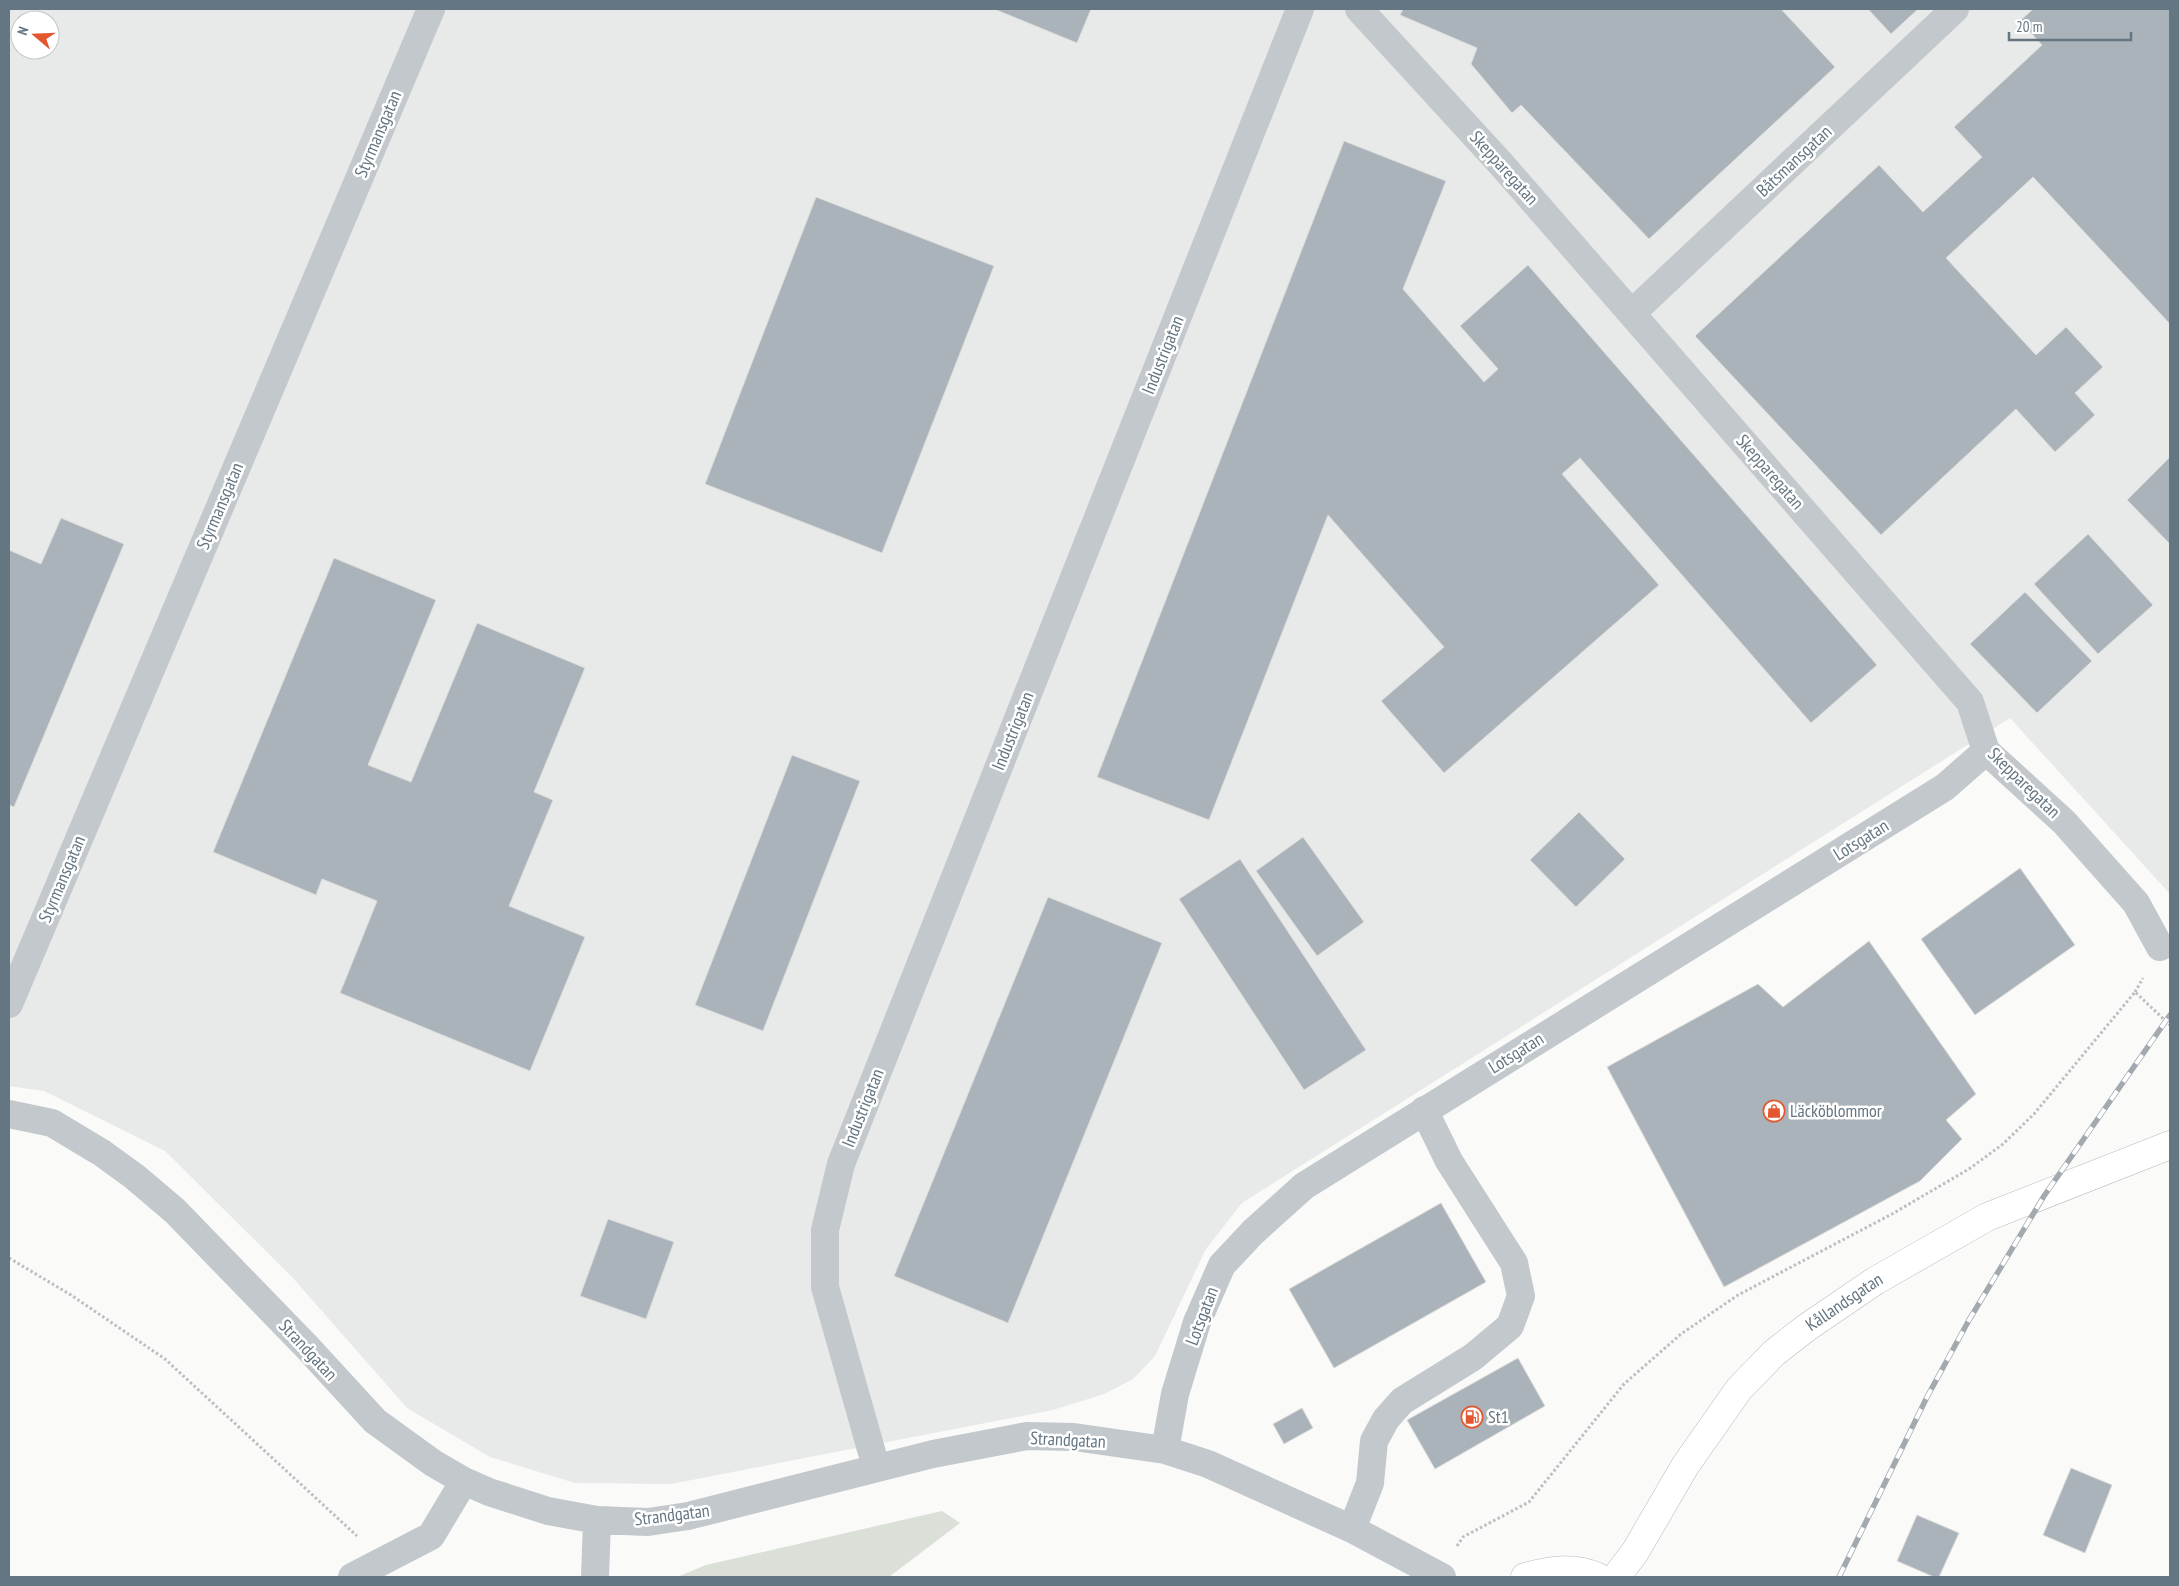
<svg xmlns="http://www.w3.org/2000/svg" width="2179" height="1586" font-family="'PT Sans Narrow',sans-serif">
	<rect width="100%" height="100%" fill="#fafaf8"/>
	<path fill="#e8e9e9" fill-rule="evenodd" d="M9 9H2170V894L2010 718 1242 1203 1206 1249 1155 1356 1133 1379 1104 1394 1053 1410 671 1484 575 1483 490 1457 407 1408 292 1277 165 1151 44 1091 9 1086ZM20 20H50V50H20Z"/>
	<path fill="#dadfd7" d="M942 1511 960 1523 889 1577H677L706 1565Z"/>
	<path fill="#aab3b9" stroke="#dcdcda" d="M994 9H1091L1077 43Z
		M1403 9H1781L1835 67 1649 239 1521 105 1512 113 1471 64 1477 48 1400 15Z
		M1868 9H1918L1891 34Z
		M2033 9H2170V324L2033 177 1946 258 2036 355 2066 327 2103 367 2075 393 2095 415 2055 452 2016 409 1881 535 1695 336 1879 165 1923 212 1982 157 1954 127 2042 45 2020 21Z
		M1344 141 1446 181 1403 289 1484 382 1498 369 1460 326 1528 265 1877 665 1811 723 1580 458 1562 474 1659 585 1444 773 1381 701 1444 647 1328 515 1209 820 1097 777Z
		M816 197 994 266 882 553 705 484Z
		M2170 457V544L2127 500Z
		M61 518 124 544 14 807 9 805V550L41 564Z
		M2088 534 2153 605 2098 654 2034 584Z
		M334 558 436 600 368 765 411 782 477 623 585 668 534 792 553 800 509 906 585 937 530 1071 340 993 377 901 322 879 316 895 213 852Z
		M2025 592 2092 661 2037 713 1970 644Z
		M792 755 860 781 763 1031 695 1005Z
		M1579 812 1625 859 1576 907 1530 860Z
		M1303 837 1364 922 1317 956 1256 871Z
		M1240 859 1366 1050 1304 1090 1179 899Z
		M2020 868 2075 945 1975 1015 1921 939Z
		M1048 897 1162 943 1008 1323 894 1276Z
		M1869 941 1976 1094 1946 1120 1962 1139 1920 1181 1724 1287 1607 1067 1758 984 1783 1007Z
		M1441 1203 1486 1282 1334 1368 1289 1289Z
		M608 1219 674 1242 646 1319 580 1296Z
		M1518 1358 1545 1406 1435 1469 1407 1420Z
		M1302 1408 1313 1428 1284 1444 1273 1424Z
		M2071 1468 2112 1485 2085 1553 2043 1535Z
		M1917 1515 1959 1533 1939 1577H1934L1897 1561Z"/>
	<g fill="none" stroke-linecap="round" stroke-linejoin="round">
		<g stroke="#b5babe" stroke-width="29">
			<g id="major">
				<path d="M1525 1577C1550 1570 1574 1566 1598 1577"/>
				<path id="s1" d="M1616 1577 1635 1552 1685 1466 1739 1389 1774 1353 1806 1328 1875 1281 1987 1217 2170 1145"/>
			</g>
		</g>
		<path stroke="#bbbfc2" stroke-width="3" stroke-dasharray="2.5 2.5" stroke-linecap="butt" d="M2135 992 2143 978
			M9 1258 71 1295 165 1359 357 1536
			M1457 1546 1463 1537 1529 1502 1624 1384 1681 1334 1738 1295 1892 1214 1969 1169 2003 1144 2034 1114 2135 992 2170 1025"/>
		<path stroke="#c3c8cc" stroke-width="28" d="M1359 9 1502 165 1970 702 1986 751 2064 822 2136 903 2160 947
			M1632 313 1955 9
			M9 1004 431 9
			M9 1114 52 1123 102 1153 135 1177 175 1211 307 1347 375 1421 433 1463 464 1481 489 1492 548 1511 597 1520 648 1522 688 1516 933 1454 1027 1436 1074 1437 1165 1450 1208 1464 1352 1529 1442 1577
			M1165 1450 1175 1394 1197 1322 1222 1265 1253 1232 1304 1186 1945 787 1986 751
			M876 1467 825 1287V1230L841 1164 1300 9
			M1352 1529 1370 1483 1374 1441 1386 1419 1402 1401 1473 1357 1510 1326 1521 1296 1514 1263 1449 1161 1424 1110
			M352 1577 431 1536 464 1481
			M595 1577 597 1520"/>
		<use href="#major" stroke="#fff" stroke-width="28"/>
		<g stroke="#a2aab0" stroke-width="5.5">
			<path id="rail" d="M1839 1577 1927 1397 1969 1320 2044 1196 2170 1015"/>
		</g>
		<use href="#rail" stroke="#fff" stroke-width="4" stroke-dasharray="11" stroke-linecap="butt"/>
	</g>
	<defs>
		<g id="shop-ring" transform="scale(1.125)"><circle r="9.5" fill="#fff" stroke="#e4572e" stroke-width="1.5"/><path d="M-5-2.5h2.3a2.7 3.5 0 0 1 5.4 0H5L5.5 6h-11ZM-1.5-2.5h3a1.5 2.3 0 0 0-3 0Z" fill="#e4572e"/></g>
		<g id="fuel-ring" transform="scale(1.125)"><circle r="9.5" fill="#fff" stroke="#e4572e" stroke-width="1.5"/><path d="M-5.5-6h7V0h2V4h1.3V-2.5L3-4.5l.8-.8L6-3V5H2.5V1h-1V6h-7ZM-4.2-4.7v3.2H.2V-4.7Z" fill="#e4572e"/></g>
	</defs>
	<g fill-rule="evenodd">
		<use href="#shop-ring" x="1774" y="1111"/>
		<use href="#fuel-ring" x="1472" y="1417"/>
	</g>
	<g text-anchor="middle" stroke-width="5" stroke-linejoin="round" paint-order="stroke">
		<g font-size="18" fill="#657683" stroke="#fff">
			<text transform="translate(378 134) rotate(-67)" y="6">Styrmansgatan</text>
			<text transform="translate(1794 161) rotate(-43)" y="6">Båtsmansgatan</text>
			<text transform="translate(1504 168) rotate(48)" y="6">Skepparegatan</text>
			<text transform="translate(1163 355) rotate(-68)" y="6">Industrigatan</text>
			<text transform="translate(1770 472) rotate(49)" y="6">Skepparegatan</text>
			<text transform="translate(220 506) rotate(-67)" y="6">Styrmansgatan</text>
			<text transform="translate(1013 731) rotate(-68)" y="6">Industrigatan</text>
			<text transform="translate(2024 783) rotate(44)" y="6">Skepparegatan</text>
			<text transform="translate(1861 840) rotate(-32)" y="6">Lotsgatan</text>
			<text transform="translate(62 879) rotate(-67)" y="6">Styrmansgatan</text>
			<text transform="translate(1516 1053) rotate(-32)" y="6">Lotsgatan</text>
			<text transform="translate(863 1108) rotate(-68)" y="6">Industrigatan</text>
			<text dy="6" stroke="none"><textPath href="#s1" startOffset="362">Kållandsgatan</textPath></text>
			<text transform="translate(1202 1316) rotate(-69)" y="6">Lotsgatan</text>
			<text transform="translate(308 1350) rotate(47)" y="6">Strandgatan</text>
			<text transform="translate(1068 1440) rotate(3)" y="6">Strandgatan</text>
			<text transform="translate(672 1515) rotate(-7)" y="6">Strandgatan</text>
		</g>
		<g font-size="18" fill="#657683" stroke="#fff" text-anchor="start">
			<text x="1790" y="1117">Läcköblommor</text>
			<text x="1488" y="1423">St1</text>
		</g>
	</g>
	<rect width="2179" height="1586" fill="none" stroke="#657683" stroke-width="20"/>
	<g transform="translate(35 35) rotate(289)"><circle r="24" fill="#ffffff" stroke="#c1c8cd"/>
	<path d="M0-4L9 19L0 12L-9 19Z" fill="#e4572e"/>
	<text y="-8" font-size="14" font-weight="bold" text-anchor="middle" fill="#657683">N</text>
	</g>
	<path d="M2009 32v8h122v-8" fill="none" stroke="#657683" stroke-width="2.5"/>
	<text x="2016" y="32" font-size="15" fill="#657683" stroke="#ffffff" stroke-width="4" paint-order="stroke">20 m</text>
</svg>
